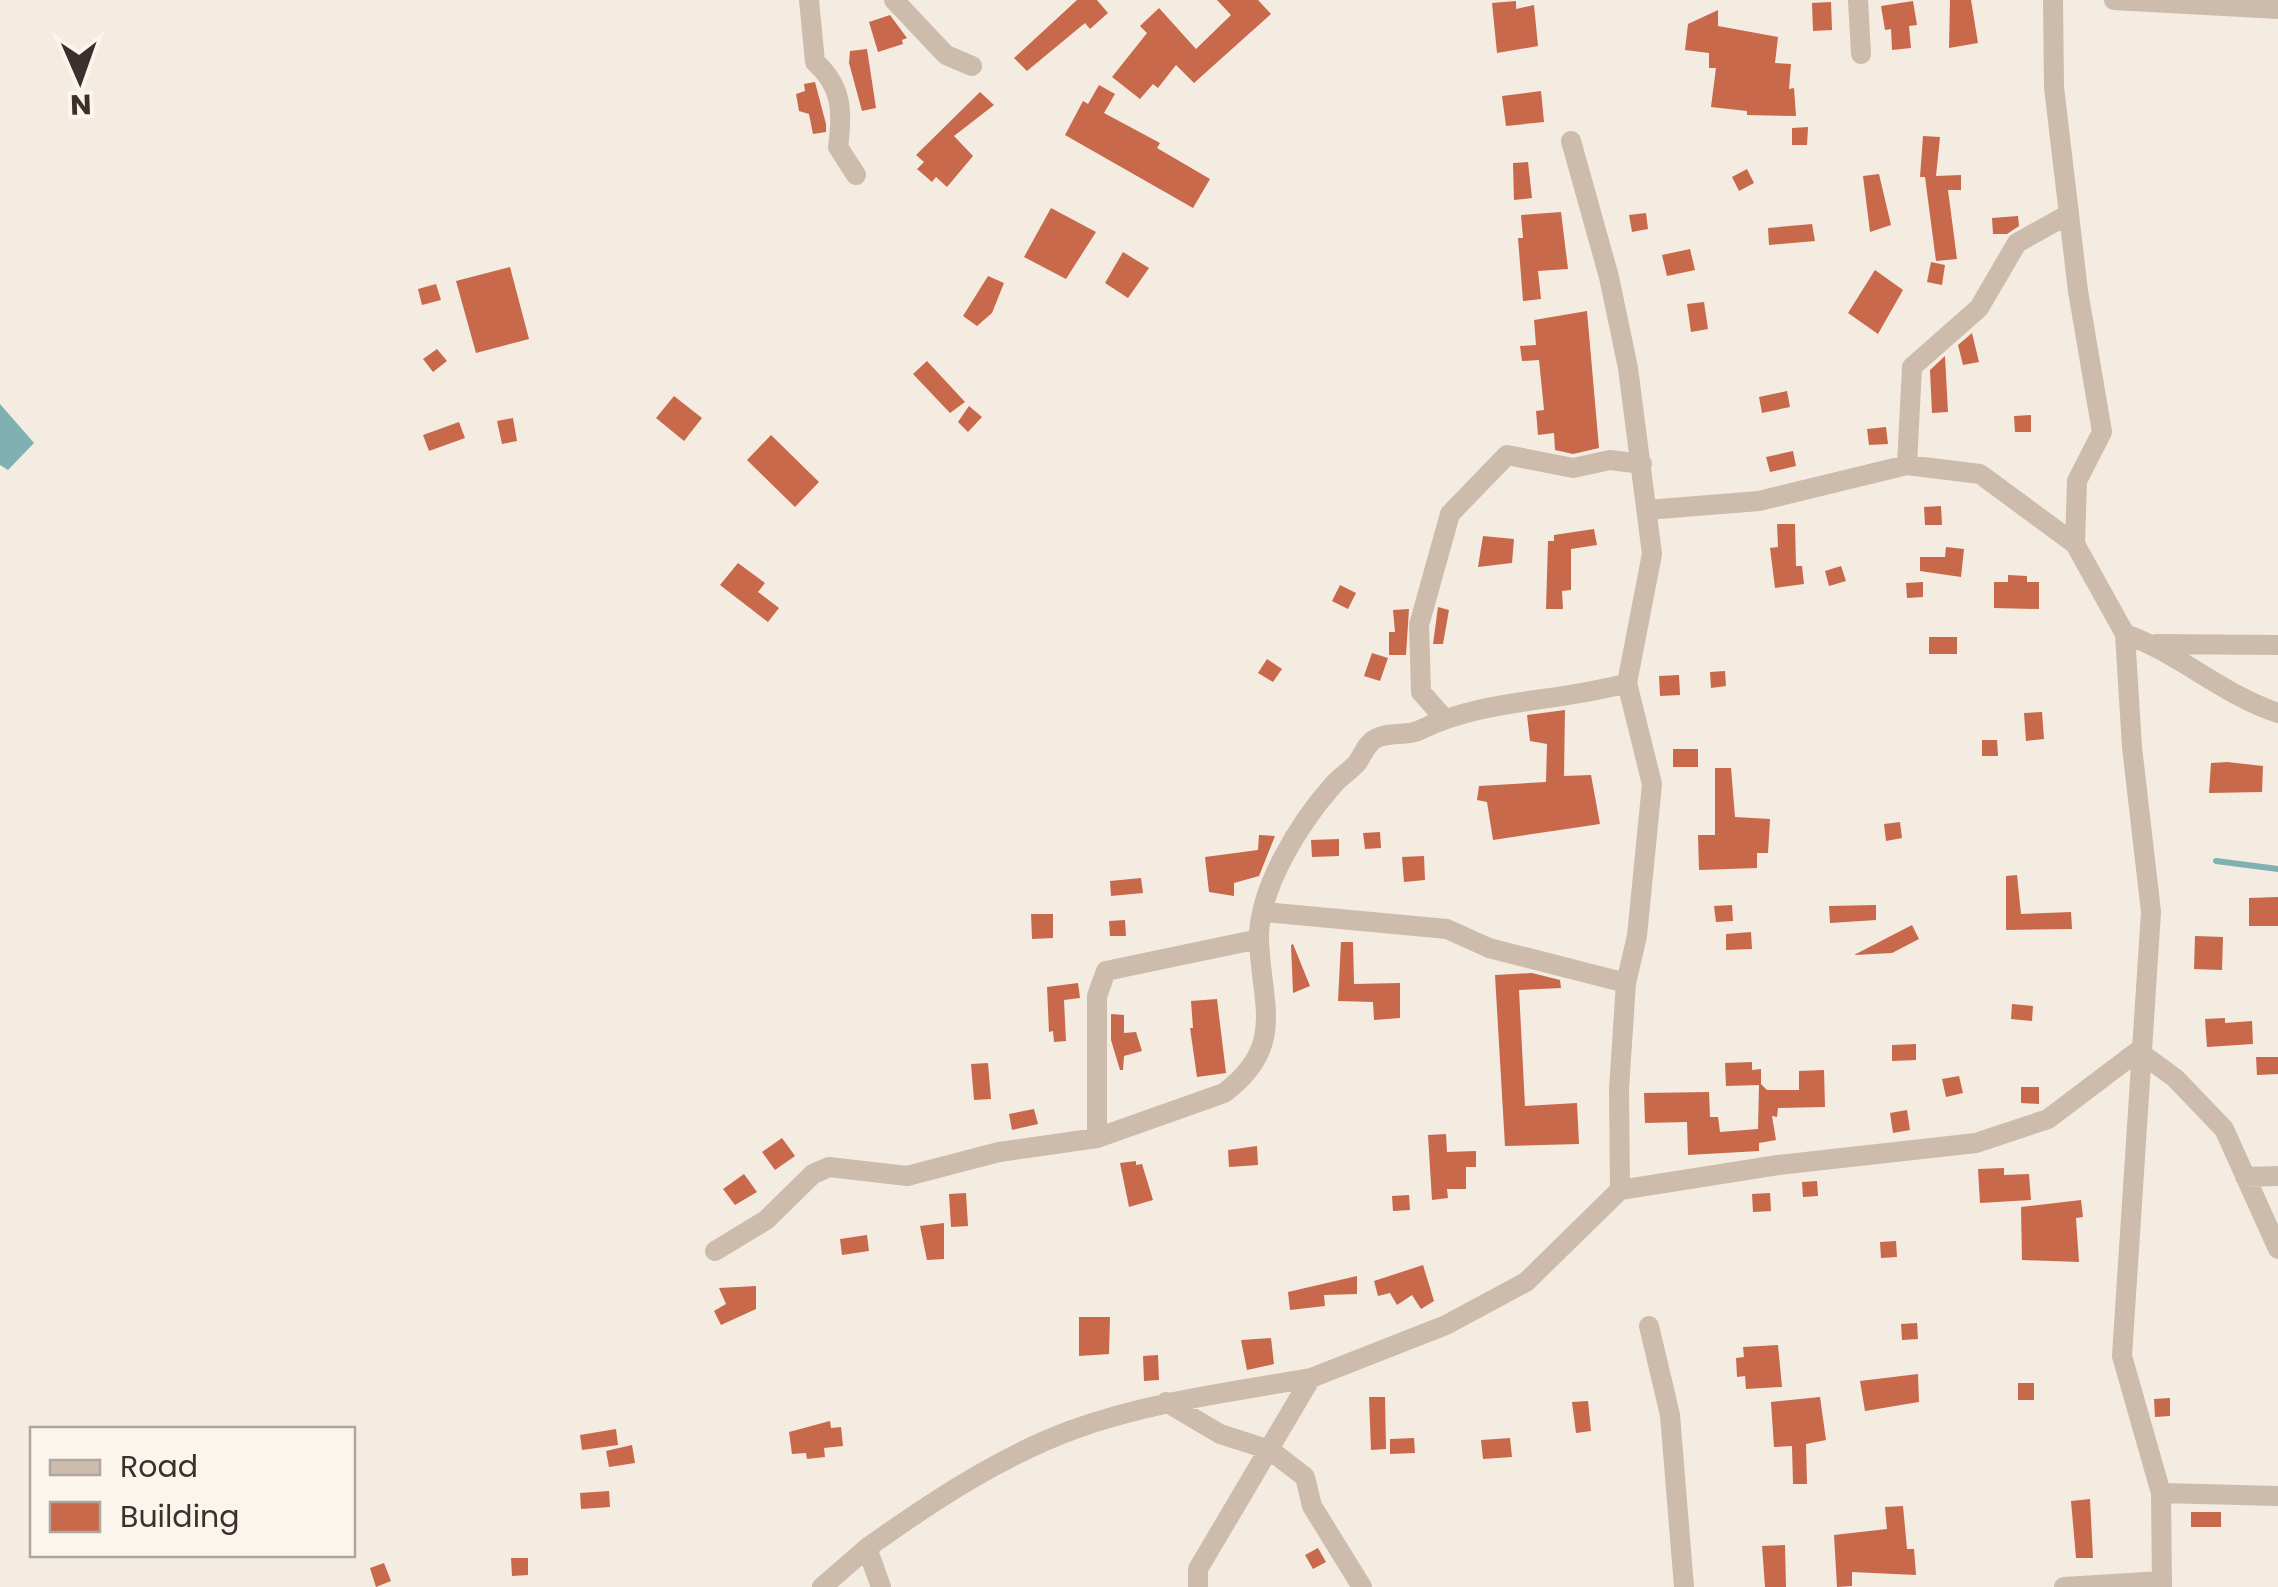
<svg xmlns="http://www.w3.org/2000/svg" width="2278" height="1587" font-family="Poppins,sans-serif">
	<rect width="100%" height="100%" fill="#f4ebe1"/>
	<path fill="#7fb0b2" d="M0 404 34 443 8 470 0 465Z"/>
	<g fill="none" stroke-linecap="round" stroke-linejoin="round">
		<path stroke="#7fb0b2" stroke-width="6" d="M2216 861 2278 869"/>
	</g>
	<path fill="#c8694b" d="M1077 0H1097L1108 13 1090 29 1085 23 1027 71 1014 58Z
		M1217 0H1258L1271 14 1194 83 1176 65 1158 88 1153 84 1140 99 1112 77 1147 33 1140 26 1159 8 1196 49 1231 15Z
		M1950 0H1971L1978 43 1949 48Z
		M1516 1V9L1534 5 1538 46 1497 53 1492 3Z
		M1913 1 1917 25 1909 26 1911 48 1892 50 1891 29 1885 30 1881 6Z
		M1831 2 1832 30 1813 31 1812 3Z
		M1718 10V26L1778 37 1775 63 1791 64 1789 89 1794 88 1796 116 1747 115V111L1711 107 1716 68H1709V53L1685 50 1688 24Z
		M890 15 907 38 902 40 903 44 878 52 869 22Z
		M867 49 876 108 862 111 849 63 850 51Z
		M815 82 826 124V132L813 134 809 114 799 111 796 94 805 91 804 84Z
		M1099 85 1115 94 1104 113 1160 143 1157 148 1210 179 1193 208 1065 135 1083 101 1088 104Z
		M1541 91 1544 122 1506 126 1502 96Z
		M980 92 994 105 954 136 973 156 947 187 936 177 932 182 917 169 924 162 916 155Z
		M1808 127 1807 145H1792V128Z
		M1923 136 1940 137 1936 176 1961 175V190H1948L1957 259 1936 261 1925 177H1920Z
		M1528 162 1532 198 1514 200 1513 163Z
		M1747 169 1754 183 1739 191 1732 177Z
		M1879 174 1891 225 1870 232 1863 176Z
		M1051 208 1096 232 1066 279 1024 257Z
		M1561 212 1568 269 1538 271 1541 299 1523 301 1518 238H1523L1521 215Z
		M1646 213 1648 229 1632 232 1629 215Z
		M2018 216 2019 226 2007 234H1993L1992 218Z
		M1812 224 1815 241 1769 245 1768 228Z
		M1690 249 1695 270 1667 276 1662 255Z
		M1123 252 1149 268 1128 298 1105 283Z
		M1931 262 1945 265 1942 285 1927 282Z
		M510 267 529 339 476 353 456 281Z
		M1875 270 1903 290 1878 334 1848 313Z
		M988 276 1004 283 992 313 977 326 963 316Z
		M436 284 441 300 422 305 418 289Z
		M1704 302 1708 329 1691 332 1687 304Z
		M1587 311 1599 448 1573 454 1555 450 1554 433 1538 435 1536 411 1544 410 1539 360 1522 361 1520 346 1536 345 1534 320Z
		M1972 333 1979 362 1963 365 1958 345Z
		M437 349 447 361 433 372 423 359Z
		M1945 356 1948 412 1932 413 1930 370Z
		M927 361 965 402 950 413 913 374Z
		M1787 391 1790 407 1762 413 1759 397Z
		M674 396 702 418 684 441 656 418Z
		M969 406 982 417 968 432 958 422Z
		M2031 415V432H2015L2014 416Z
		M513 418 517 441 502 444 497 421Z
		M459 422 465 438 429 451 423 435Z
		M1886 427 1888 444 1869 445 1867 429Z
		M771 435 819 482 795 507 747 460Z
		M1793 451 1796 466 1770 472 1766 457Z
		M1941 506 1942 525H1925L1924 507Z
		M1777 524H1795L1796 566H1802L1804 584 1775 588 1770 548 1778 547Z
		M1594 529 1597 545 1571 549V590L1562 591 1563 609H1546L1548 541H1554V535Z
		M1483 536 1514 539 1512 563 1478 567Z
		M1946 547 1964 549 1961 577 1920 571V557H1945Z
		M738 563 765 583 758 592 779 608 768 622 720 585Z
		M1841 566 1846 581 1829 586 1825 571Z
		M2008 575 2027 576V582H2039V609L1994 608V582H2008Z
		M1923 582V597L1907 598 1906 583Z
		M1340 585 1356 593 1348 609 1332 601Z
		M1438 607 1449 610 1443 644H1433Z
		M1409 609 1406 655H1389V632H1395L1393 610Z
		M1929 637H1957V654H1929Z
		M1372 653 1388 658 1380 681 1364 676Z
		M1267 659 1282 669 1273 682 1258 673Z
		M1725 671 1726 686 1711 688 1710 672Z
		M1679 675 1680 695 1660 696 1659 676Z
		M1565 710 1564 776 1591 775 1600 824 1493 840 1487 802 1477 800 1479 786 1546 782 1547 744 1530 741 1527 715Z
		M2042 712 2044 739 2026 741 2024 713Z
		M1982 740H1997L1998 756H1982Z
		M1673 749H1698V767H1673Z
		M2227 762 2263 766 2262 792 2209 793 2211 763Z
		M1715 768H1731L1735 817 1770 819 1768 853H1757V868L1699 870 1698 835H1715Z
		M1900 822 1902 838 1886 841 1884 824Z
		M1380 832 1381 848 1365 849 1363 833Z
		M1259 835 1275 836 1259 876 1234 883V896L1209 892 1205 857 1258 850Z
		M1339 839V856L1312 857 1311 840Z
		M1424 856 1425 880 1404 882 1402 857Z
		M2017 875 2021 914 2071 912 2072 929 2006 930V876Z
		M1141 878 1143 893 1111 896 1110 881Z
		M2278 897V926H2249V898Z
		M1732 905 1733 921 1716 922 1714 906Z
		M1876 905V920L1830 923 1829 906Z
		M1031 914H1053V938L1032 939Z
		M1125 920 1126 936H1110L1109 921Z
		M1912 925 1919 939 1892 953 1854 955Z
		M1751 932 1752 949 1726 950V934Z
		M2195 936 2223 937 2222 970 2194 969Z
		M1341 942H1353L1354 984 1400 983V1018L1374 1020 1373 1002 1338 1001Z
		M1293 944 1310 986 1293 993 1291 945Z
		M1532 973 1560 980 1561 988 1519 990 1525 1106 1577 1103 1579 1144 1505 1146 1495 975Z
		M1078 983 1080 998 1064 1000 1066 1041 1054 1042 1053 1031 1049 1032 1047 987Z
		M1217 999 1226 1073 1197 1077 1190 1028H1193L1191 1001Z
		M2012 1004 2033 1006 2032 1021 2011 1019Z
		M1111 1014 1124 1015V1033L1136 1032 1142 1051 1124 1056 1123 1070H1120L1111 1040Z
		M2225 1018V1023L2252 1021 2253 1044 2207 1047 2205 1019Z
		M1916 1044V1060L1892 1061V1045Z
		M2256 1057H2278V1074L2257 1075Z
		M1752 1062V1070L1761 1069V1084L1767 1090H1799V1071L1824 1070 1825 1107 1778 1108 1777 1117 1772 1116 1776 1140 1759 1143V1151L1688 1155 1687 1122 1645 1123 1644 1093 1709 1092 1710 1117H1718L1720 1132 1758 1129 1759 1085 1726 1086 1725 1063Z
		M988 1063 991 1099 974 1100 971 1064Z
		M1959 1076 1963 1093 1946 1097 1942 1079Z
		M2021 1087H2039V1104L2021 1103Z
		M1034 1109 1038 1124 1012 1130 1009 1114Z
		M1907 1110 1910 1130 1893 1133 1890 1113Z
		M1446 1134 1447 1152 1476 1151V1167H1466V1189H1447L1448 1198 1432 1200 1428 1135Z
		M782 1138 795 1156 775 1170 762 1152Z
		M1257 1146 1258 1165 1229 1167 1228 1150Z
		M1136 1161V1165L1142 1164 1153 1200 1129 1207 1120 1163Z
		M2004 1168V1175L2029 1174 2031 1200 1980 1203 1978 1169Z
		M744 1174 757 1192 735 1205 723 1189Z
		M1817 1181 1818 1196 1803 1197 1802 1182Z
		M966 1193 968 1226 951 1227 949 1194Z
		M1770 1193 1771 1211 1753 1212 1752 1194Z
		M1409 1195 1410 1210 1393 1211 1392 1196Z
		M2081 1200 2083 1217 2076 1218 2079 1262 2022 1260 2021 1207Z
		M944 1223V1259L927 1260 920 1226Z
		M867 1235 869 1251 842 1255 840 1239Z
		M1896 1241 1897 1257 1881 1258 1880 1242Z
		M1423 1265 1434 1301 1421 1309 1412 1295 1397 1305 1390 1293 1378 1296 1374 1281Z
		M1357 1276V1294L1324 1295 1325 1306 1290 1310 1288 1292Z
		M756 1286V1309L721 1325 714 1311 726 1304 719 1288Z
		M1079 1317H1110L1109 1354 1079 1356Z
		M1917 1323 1918 1339 1902 1340 1901 1324Z
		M1271 1338 1274 1364 1247 1370 1241 1340Z
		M1778 1345 1782 1387 1746 1389 1745 1376 1737 1377 1736 1358 1744 1357 1743 1347Z
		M1158 1355 1159 1380 1144 1381 1143 1356Z
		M1918 1374 1919 1402 1865 1411 1860 1381Z
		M2018 1383H2034V1400H2018Z
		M1369 1397H1385L1386 1449 1371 1450Z
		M1820 1397 1826 1440 1806 1444 1807 1484H1793L1792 1446 1774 1447 1771 1402Z
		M2170 1398V1416L2155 1417 2154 1399Z
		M1588 1401 1591 1431 1576 1433 1572 1402Z
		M830 1421 831 1428 841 1427 843 1446 824 1448 825 1457 807 1459 806 1453 792 1454 789 1432Z
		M616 1429 618 1445 582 1450 580 1435Z
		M1414 1438 1415 1453 1390 1454V1439Z
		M1510 1438 1512 1457 1483 1459 1481 1440Z
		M632 1445 635 1463 609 1467 606 1451Z
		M609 1491 610 1507 581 1509 580 1493Z
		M2090 1499 2093 1558H2076L2071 1501Z
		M1903 1506 1907 1549H1914L1916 1575 1852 1572V1586L1837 1587 1834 1535 1887 1529 1885 1507Z
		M2191 1512H2221V1527H2191Z
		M1785 1545 1786 1587H1765L1762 1546Z
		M1318 1548 1326 1562 1313 1569 1305 1555Z
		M511 1558H528V1575L512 1576Z
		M384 1563 391 1581 376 1587 370 1568Z"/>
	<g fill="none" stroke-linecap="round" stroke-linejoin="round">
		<path stroke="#cdbbac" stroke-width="20" d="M809 0 815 62C842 86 843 111 838 147L856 175
			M894 0 946 55 972 66
			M1858 0 1861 54
			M2053 0 2054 87 2078 291 2102 432 2077 481 2075 544
			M2114 0 2278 9
			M1907 465 1912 367 1979 308 2017 243 2069 214
			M1647 510 1759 501 1907 465 1980 474 2075 544 2125 634 2132 747 2151 912 2122 1356 2161 1493 2162 1587
			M2125 634C2179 653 2223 695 2278 713
			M2156 644 2278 645
			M1443 717 1421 692 1419 625 1450 514 1507 455 1573 468 1610 460 1642 464
			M1264 912 1447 929 1489 948 1626 983
			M1097 1138V996L1106 971 1259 939
			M2245 1177 2278 1176
			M1620 1190 1778 1165 1976 1143 2048 1119 2138 1051 2175 1078 2224 1129 2278 1249
			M715 1251 766 1220 813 1174 829 1167 907 1176 999 1152 1097 1138 1224 1093C1287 1046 1261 1003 1259 940 1258 888 1301 821 1334 784 1341 776 1350 771 1357 763 1363 755 1366 744 1375 739 1389 731 1406 737 1420 730 1485 698 1557 703 1627 683
			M1649 1326 1670 1415 1684 1587
			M1166 1402 1220 1434 1270 1450 1305 1477 1312 1506 1362 1587
			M2161 1493 2278 1496
			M822 1587 867 1548
			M881 1587 867 1548C930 1503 999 1457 1072 1430 1149 1402 1231 1392 1311 1378
			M1198 1587V1569L1311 1378 1446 1325 1526 1282 1620 1190 1619 1089 1626 983 1637 936 1652 784 1627 683 1652 554 1628 368 1609 277 1571 141
			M2064 1587 2162 1581"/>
	</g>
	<rect x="30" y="1427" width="325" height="130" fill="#fbf5ee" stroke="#aea6a0" stroke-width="2.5"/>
	<rect x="50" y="1460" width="50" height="15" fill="#cdbbac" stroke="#aea6a0" stroke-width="2.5"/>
	<text x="120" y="1477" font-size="30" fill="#3b302b">Road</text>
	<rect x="50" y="1502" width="50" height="30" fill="#c8694b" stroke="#aea6a0" stroke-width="2.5"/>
	<text x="120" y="1527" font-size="30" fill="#3b302b">Building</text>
	<g transform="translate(80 80) rotate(178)" stroke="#fbf5ee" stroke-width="8" paint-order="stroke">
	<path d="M0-8L18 38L0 25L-18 38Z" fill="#3b302b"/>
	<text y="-15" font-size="28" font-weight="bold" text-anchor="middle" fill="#3b302b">N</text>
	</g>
</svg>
